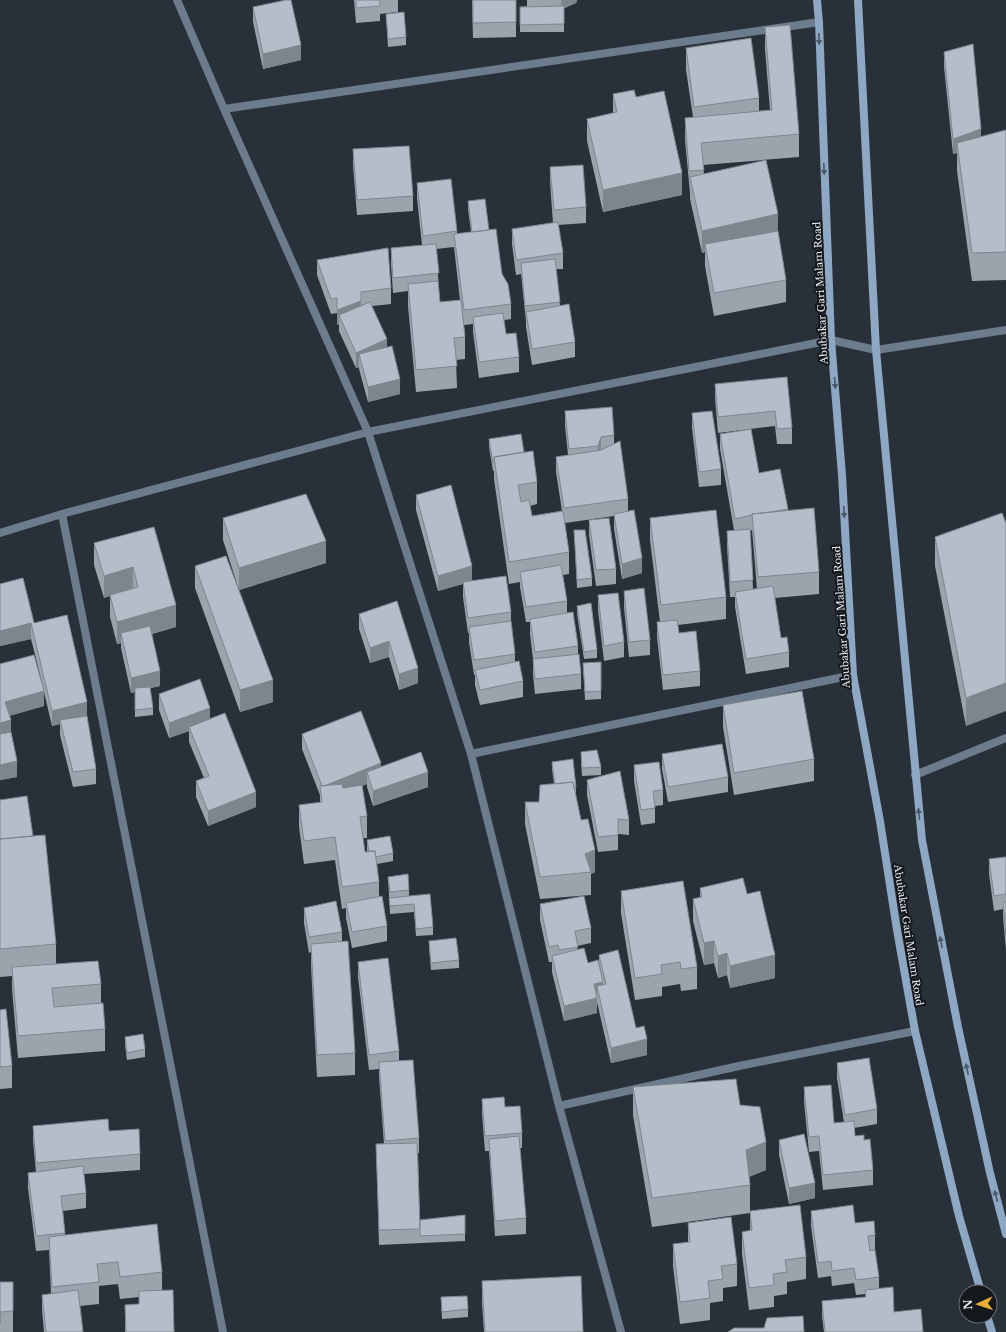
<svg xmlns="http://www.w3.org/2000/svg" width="1006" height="1332" font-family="'Libre Baskerville',serif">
	<rect width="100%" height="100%" fill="#283039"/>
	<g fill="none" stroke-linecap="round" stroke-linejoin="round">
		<path stroke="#6c7c8d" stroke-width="8" d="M177 0 224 109 368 432 471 754 559 1106 621 1332
			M224 109 819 22
			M62 514 223 1332
			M0 533 62 514 368 432 831 340 876 350 1006 330
			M471 754 853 675
			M915 775 1006 738
			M559 1106 739 1066 915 1031"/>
		<path stroke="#8ea7c3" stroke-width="8" d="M817 0 819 22 831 340 842 475 853 675 880 821 897 930 915 1031 959 1216 981 1292
			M858 0 876 350 922 840 958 1027 990 1173 1006 1234
			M987 1316 992 1332"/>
	</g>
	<path fill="#9ba3ad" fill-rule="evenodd" d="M354 0H398V12L380 14V21L356 23Z
		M472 0 516 22V37L473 38Z
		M527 0H577L576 3 564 8V32H520V7L527 6Z
		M253 7 301 60 263 69 253 22Z
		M386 14 406 37V45L388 47Z
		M765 27 799 134V157L703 165 704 174 778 234 786 280V302L714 316 705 266V252L702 253 690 199V193L685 140V118L693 117 686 70V48L759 98V111L770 110 765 49Z
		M944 52 981 137 1006 130V280L972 281 957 171V153L953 154 944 67Z
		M613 94 636 97 682 195 603 212 587 141V119L613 113Z
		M353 149 413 196V211L357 215 353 165Z
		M550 167 586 207V223L558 225 563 253V269H556L560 306 575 342V357L532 365 526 327V321L521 274 516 275 512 244V229L553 223 550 182Z
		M417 183 457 231V234L471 232 468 209V201L489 230 511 304V319L504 320 506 334 519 357V372L479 378 473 332V324L464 325 465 337V359L456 360 457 388 416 392 408 306V291L393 293 391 264V248L422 245 417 198ZM454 247 460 300 440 302 436 249Z
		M317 260 391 288V304L372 306 387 347 400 394 368 402 359 369V367L356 368 339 331V324L337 325V313L331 314 317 275Z
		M787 377 792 428V444H777L775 426 718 433 715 399V384Z
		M565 411 614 435V444L628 499V511L642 573 622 579 614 529V516L565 523 569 552V574L563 575 567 601V613L578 646V654L581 674V689L535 694 533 675V659L530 634V622H526L520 587V582L509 584 494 479V471H493L489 447V439L524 452 537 482V504L530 506 532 516 562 511 556 472V457L568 455 565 426Z
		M692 413 721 469V485L699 487 692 428Z
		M720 434 759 473 788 509V511L819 572V594L775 598 781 638 789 652V667L746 674 735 607V597H730L727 546V531L734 530 720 449ZM752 530 757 589H753L750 531Z
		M416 495 472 580 511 612V621L515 654V661L523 681V697L480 705 475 685V675H474L469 642V633H468L463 597V584L438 591 416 510Z
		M223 518 326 563 239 590 223 540Z
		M650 518 726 597V619L678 625 679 633 700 671V686L663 690 657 637V622H660L650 540Z
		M589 520 616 569V584L596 586 589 535Z
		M1006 523 966 726 935 566V537Z
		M154 527 176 627 152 634 160 686 150 688 153 708V715L135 717V692L131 693 121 648V643L117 644 110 617V596L104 598 94 565V543Z
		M574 530 592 578V586L577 588Z
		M195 566 273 702 240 712 195 588Z
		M23 578 34 623 67 615 87 702V718L96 769V784L73 787 60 735V724L52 726 44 692V706L9 716 11 720V732L17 761V777L0 780V664L34 655 43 686 31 639 0 646V584Z
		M624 591 650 640V655L629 657 624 607Z
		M598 595 624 642V657L604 661 598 610Z
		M397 601 418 683 399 690 389 657 370 663 359 629V614Z
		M577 606 597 650V658L584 659 577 614Z
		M601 662V699L585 700 583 663Z
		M159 694 210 719 256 807 208 826 196 797V781L204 778 189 742V731L169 738 159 710Z
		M723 705 814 759V781L734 795 723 727Z
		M302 734 381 767 428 787 373 806 367 787V784L362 786 367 816V838H363L365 852H367V840L393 853V861L377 864 379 882V896L387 926V941L352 948 346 918V908L342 909 335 860 304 864 299 827V805L320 803V795L302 749Z
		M581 752 601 767V775L582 776 581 760Z
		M662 754 728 777V792L668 802 662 769Z
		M552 762 576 788V795L581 820 595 872 591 874V895L540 899 525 824V802H539L554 784 552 769Z
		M634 765 663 790V805L655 806V823L641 825 634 781Z
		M587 780 629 820V835L618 834V850L598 852 587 795Z
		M0 800 33 836 56 944V964L101 984V1003L105 1029V1051L18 1058 12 989V976L0 977Z
		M1006 857V950L1003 917V909L994 911 989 874V859Z
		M388 877 409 890V896L433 927V935L416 936 414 912 390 914Z
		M700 888 775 978 730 988 727 975 718 978 714 963 704 965 693 921V899L700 897Z
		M621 891 697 967V989L681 991 680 984 662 987V996L635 1000 621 913Z
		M540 904 591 928V943L577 946 578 950 588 963 599 967V955L636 1028 647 1055 611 1063 597 1002V1013L564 1021 552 972V962H549L540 920Z
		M304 908 342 932V941L355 1053V1075L317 1077 311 966V952L309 953 304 923Z
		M429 941 459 960V968L431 970 429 948Z
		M358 962 399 1051V1061L419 1138V1153H418L420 1220 465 1215V1241L379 1245 376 1144H384L379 1077V1069L369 1070 358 977Z
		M0 1010 12 1066V1088L0 1089Z
		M125 1037 145 1049V1057L127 1060 125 1045Z
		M837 1063 877 1109V1124L854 1128 855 1136 864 1140 873 1170V1185L823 1190 819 1151 809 1152 804 1102V1087L834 1123 844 1122 837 1078Z
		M633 1087 740 1105 766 1170 749 1177 750 1185V1211L806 1257V1279L787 1282V1294L774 1296V1307L749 1310 742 1254V1232L750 1231V1213L652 1227 633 1115Z
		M482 1099 505 1107 522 1133V1148H520L526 1218V1234L495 1236 489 1151H485L482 1114Z
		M33 1126 109 1131 140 1154V1170L84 1174 86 1193V1208L63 1211 65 1235 162 1272V1291L174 1332H125V1305L139 1304V1297L120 1299 118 1284 99 1286V1304L80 1306 83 1332H44L42 1310V1295L51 1294 49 1250 36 1251 28 1188V1173L36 1172 33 1141Z
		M779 1140 815 1198 789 1204 779 1155Z
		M811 1211 855 1223 875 1235V1250L879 1277V1288L894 1312 923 1332H824L822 1316V1301L865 1297V1294L856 1295 854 1283 832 1286 831 1276 818 1278 811 1226Z
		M688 1223 737 1264V1286L723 1288V1301L710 1303V1320L680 1324 673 1266V1244L688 1242Z
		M482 1281 583 1332H484L482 1303Z
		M0 1282 13 1311V1332H0Z
		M441 1297 468 1309V1317L442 1319Z"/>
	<path fill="#7e858d" d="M561 0H577L576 3 561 10Z
		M301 45V60L263 69V54Z
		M981 129V144L957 143V153L953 154V139Z
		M682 173V195L603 212V190Z
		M778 214V236L705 244V252L702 253V231Z
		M361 301V316L339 315V324L337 325V310Z
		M387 339V354H359V367L356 368V353Z
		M400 379V394L368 402V387Z
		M601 437V452L598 461V446Z
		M326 541V563L239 590V568Z
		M642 558V573L622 579V564Z
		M472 566V581L438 591V576Z
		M133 567V589L104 598V576Z
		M176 605V627L123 642 121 633V643L117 644V622Z
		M31 623V639L0 646V631Z
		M389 641V657L370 663V648Z
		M418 668V683L399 690V674Z
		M160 671V686L131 693V678Z
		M273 680V702L240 712V690Z
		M1006 683V711L966 726V698Z
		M44 691V706L5 717V702Z
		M87 702V718L61 724 60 720V724L52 726V711Z
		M210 708V723L189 727V731L169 738V723Z
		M11 720V735L0 738V723Z
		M17 761V777L0 780V765Z
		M381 763V778L367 772V784L322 802V786Z
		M428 772V787L373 806V791Z
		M256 792V807L208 826V811Z
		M595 850V872L591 874 585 854Z
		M714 941V963L704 965V943Z
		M727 953V975L718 978V956Z
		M775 955V978L730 988V966Z
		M603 982V997L597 986V1013L564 1021V1006L594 984Z
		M647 1039V1055L611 1063V1048Z
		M766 1142V1170L746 1178V1150Z
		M815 1183V1198L789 1204V1188Z"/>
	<path fill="#b4bec9" stroke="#7e858d" d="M286 0H291L301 45 263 54 253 7Z
		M356 0H380V6L356 8Z
		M473 0H516V22L473 23Z
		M564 6V24L520 25V7Z
		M404 12 406 37 388 39 386 14Z
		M790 25 799 134 701 143 704 170 689 171 685 118 772 110 765 27Z
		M751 38 759 98 694 107 686 48Z
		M973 44 981 129 953 139 944 52Z
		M634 90 636 97 664 91 682 173 603 190 587 119 617 112 613 94Z
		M1006 130V252L972 253 957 143Z
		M409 146 413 196 357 200 353 149Z
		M766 160 778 214 702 231 690 177Z
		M583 165 586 207 554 210 550 167Z
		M451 179 457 231 423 236 417 183Z
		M485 199 489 230 472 232 468 201Z
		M558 222 563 253 516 260 512 229Z
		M496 229 502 274 508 284 511 304 464 310 454 234Z
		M778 231 786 280 714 293 705 244Z
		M436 244 439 273 393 278 391 248Z
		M388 248 391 288 361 292V301L337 310V298L331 299 317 260Z
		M555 259 560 302 525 306 521 263Z
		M438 281 440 302 461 300 465 337 454 338 457 366 416 370 408 284Z
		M370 302 387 339 356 353 339 315Z
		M569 304 575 342 532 349 526 312Z
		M503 313 506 334 516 333 519 357 479 362 473 317Z
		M392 346 400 379 368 387 359 354Z
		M787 377 792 428 777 429 775 411 718 417 715 384Z
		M612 407 614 435 601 437 598 446 569 449 565 411Z
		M712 411 721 469 699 472 692 413Z
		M751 429 759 473 780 469 788 509 770 512 752 514V515L735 519 720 434Z
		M521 434 524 452 494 457V463H493L489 439Z
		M620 441 628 499 564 508 556 457 601 450Z
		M533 451 537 482 518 485 521 502 529 500 532 516 563 511 569 552 509 562 494 457Z
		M451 485 472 566 438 576 416 495Z
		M306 494 326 541 239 568 223 518Z
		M814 508 819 572 758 577 752 514Z
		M634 510 642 558 622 564 614 514Z
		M716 510 726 597 661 605 650 518Z
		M1002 513 1006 523V683L966 698 935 537Z
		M609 518 616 569 596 570 589 520Z
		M154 527 176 605 117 622 110 595 138 587 133 567 104 576 94 543Z
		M750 529 753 580 730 582 727 531Z
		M574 530H585L592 578 577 580Z
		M226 556 273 680 240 690 195 566Z
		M561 565 567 601 526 607 520 572Z
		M506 576 511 612 468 618 463 582Z
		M23 578 34 623 67 615 87 702 52 711 31 623 0 631V584Z
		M773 586 781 638 787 637 789 652 746 659 735 592Z
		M644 588 650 640 629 642 624 591Z
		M618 593 624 642 604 646 598 595Z
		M397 601 418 668 399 674 389 641 370 648 359 614Z
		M591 603 597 650 584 652 577 606Z
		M573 612 578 646 535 652 530 619Z
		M677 620 679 633 696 631 700 671 663 675 657 622Z
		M511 621 515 654 474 660 469 627Z
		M150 626 160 671 131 678 121 633Z
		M579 654 581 674 535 679 533 659Z
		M34 655 44 691 5 702 11 720 0 723V664Z
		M519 661 523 681 480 690 475 670Z
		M601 662V691L585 692 583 663Z
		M200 679 210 708 169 723 159 694Z
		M150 687 153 708 135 710V688Z
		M802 691 814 759 734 773 723 705Z
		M361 711 381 763 324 786H322L302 734Z
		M225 713 256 792 208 811 196 781 209 776 189 727Z
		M87 716 96 769 73 772 60 720Z
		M11 732 17 761 0 765V734Z
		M722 744 728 777 668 787 662 754Z
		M597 750 601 767 582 768 581 752Z
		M421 752 428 772 373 791 367 772Z
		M573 759 576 788H574L573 782 555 784 552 762Z
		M659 762 663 790 653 791 655 808 641 810 634 765Z
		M620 771 629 820 618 819V835L598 837 587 780Z
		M573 782 581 820 588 819 595 850 585 854 591 872 540 877 525 802H539L540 785Z
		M342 784 343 788 362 785 367 816 360 817 365 852 375 851 379 882 342 887 335 837 304 841 299 805 322 802 320 786Z
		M27 796 33 836 0 839V800Z
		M45 835 56 944 0 949V839Z
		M390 836 393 853 376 857 375 851H369L367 840Z
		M1006 857V894L994 896 989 859Z
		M408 874 409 890 390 892 388 877Z
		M743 878 747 894 760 891 775 955 730 966 727 953 718 956 714 941 704 943 693 899 702 897 700 888Z
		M683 881 697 967 681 969 680 962 661 965 662 974 635 978 621 891Z
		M430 894 433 927 416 929 414 904 390 906 389 898Z
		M382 896 387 926 352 932 346 903Z
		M584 896 591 928 575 931 578 947 559 950 558 945 549 947 540 904Z
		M336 901 342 932 309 937 304 908Z
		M1003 902H1006V935Z
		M456 938 459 960 431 963 429 941Z
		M348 941 355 1053 317 1055 311 944Z
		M584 948 588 963 598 960 603 982 594 984 597 998 564 1006 552 956Z
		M618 950 636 1028 644 1026 647 1039 611 1048 597 986 606 984 599 955Z
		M388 958 399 1051 369 1055 358 962Z
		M98 961 101 984 52 988 54 1007 103 1003 105 1029 18 1036 12 967Z
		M6 1009 12 1066 0 1067V1010Z
		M143 1034 145 1049 127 1053 125 1037Z
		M869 1058 877 1109 845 1115 837 1063Z
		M413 1060 419 1138 385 1141 379 1062Z
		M736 1079 740 1105 760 1107 766 1142 746 1150 750 1185 652 1198 633 1087Z
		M831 1085 834 1123 854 1121 855 1136 864 1135V1140L870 1139 873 1170 823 1175 819 1136 809 1137 804 1087Z
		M504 1097 505 1107 520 1106 522 1133 485 1136 482 1099Z
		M108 1119 109 1131 139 1129 140 1154 36 1163 33 1126Z
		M804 1134 815 1183 789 1188 779 1140Z
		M519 1136 526 1218 495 1221 489 1139Z
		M417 1143 420 1229 379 1230 376 1144Z
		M83 1166 86 1193 61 1196 65 1233 36 1236 28 1173Z
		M800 1205 806 1257 785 1260 787 1272 773 1274 774 1285 749 1288 742 1232 752 1230 750 1211Z
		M853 1205 855 1223 874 1221 875 1235 868 1236 870 1251 875 1250 879 1277 856 1280 854 1268 832 1271 831 1261 818 1263 811 1211Z
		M465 1215V1234L420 1236V1220Z
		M731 1217 737 1264 721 1266 723 1279 708 1281 710 1298 680 1302 673 1244 690 1242 688 1223Z
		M157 1224 162 1272 120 1277 118 1262 97 1264 99 1282 52 1287 49 1237Z
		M581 1276 583 1332H485L482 1281Z
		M0 1282H13V1311L0 1312V1324Z
		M893 1287 894 1312 921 1309 923 1332H825L822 1301 866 1297 865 1290Z
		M78 1290 83 1332H46L42 1295Z
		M173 1290 174 1332H126L125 1305 139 1304V1291Z
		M467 1296 468 1309 442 1312 441 1297Z
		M803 1316 804 1332H728L734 1328H764L767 1318Z"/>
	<defs><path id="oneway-solid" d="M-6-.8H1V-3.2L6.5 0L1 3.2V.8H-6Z"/></defs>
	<g fill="#4b5867">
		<use href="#oneway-solid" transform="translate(819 39) rotate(88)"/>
		<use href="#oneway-solid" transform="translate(824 169) rotate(88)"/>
		<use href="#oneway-solid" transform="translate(835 383) rotate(85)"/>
		<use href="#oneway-solid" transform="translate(844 512) rotate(87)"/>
		<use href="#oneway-solid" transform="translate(919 814) rotate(-96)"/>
		<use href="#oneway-solid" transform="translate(941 942) rotate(-101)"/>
		<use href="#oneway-solid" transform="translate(967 1069) rotate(-102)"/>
		<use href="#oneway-solid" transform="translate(996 1196) rotate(-105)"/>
	</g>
	<g text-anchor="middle" stroke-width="4" stroke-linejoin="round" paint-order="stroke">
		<g font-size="10" fill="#eaeff5" stroke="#14181c">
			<text transform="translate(820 293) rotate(-93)" y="4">Abubakar Gari Malam Road</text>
			<text transform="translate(841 617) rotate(-94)" y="4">Abubakar Gari Malam Road</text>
			<text transform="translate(909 935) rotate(81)" y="4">Abubakar Gari Malam Road</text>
		</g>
	</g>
	<g transform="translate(978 1304) rotate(267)"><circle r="19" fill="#14181c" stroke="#6a6e73"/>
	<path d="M0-3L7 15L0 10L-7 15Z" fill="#e7ac36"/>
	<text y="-6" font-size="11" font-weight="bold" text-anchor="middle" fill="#eaeff5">N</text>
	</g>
</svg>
